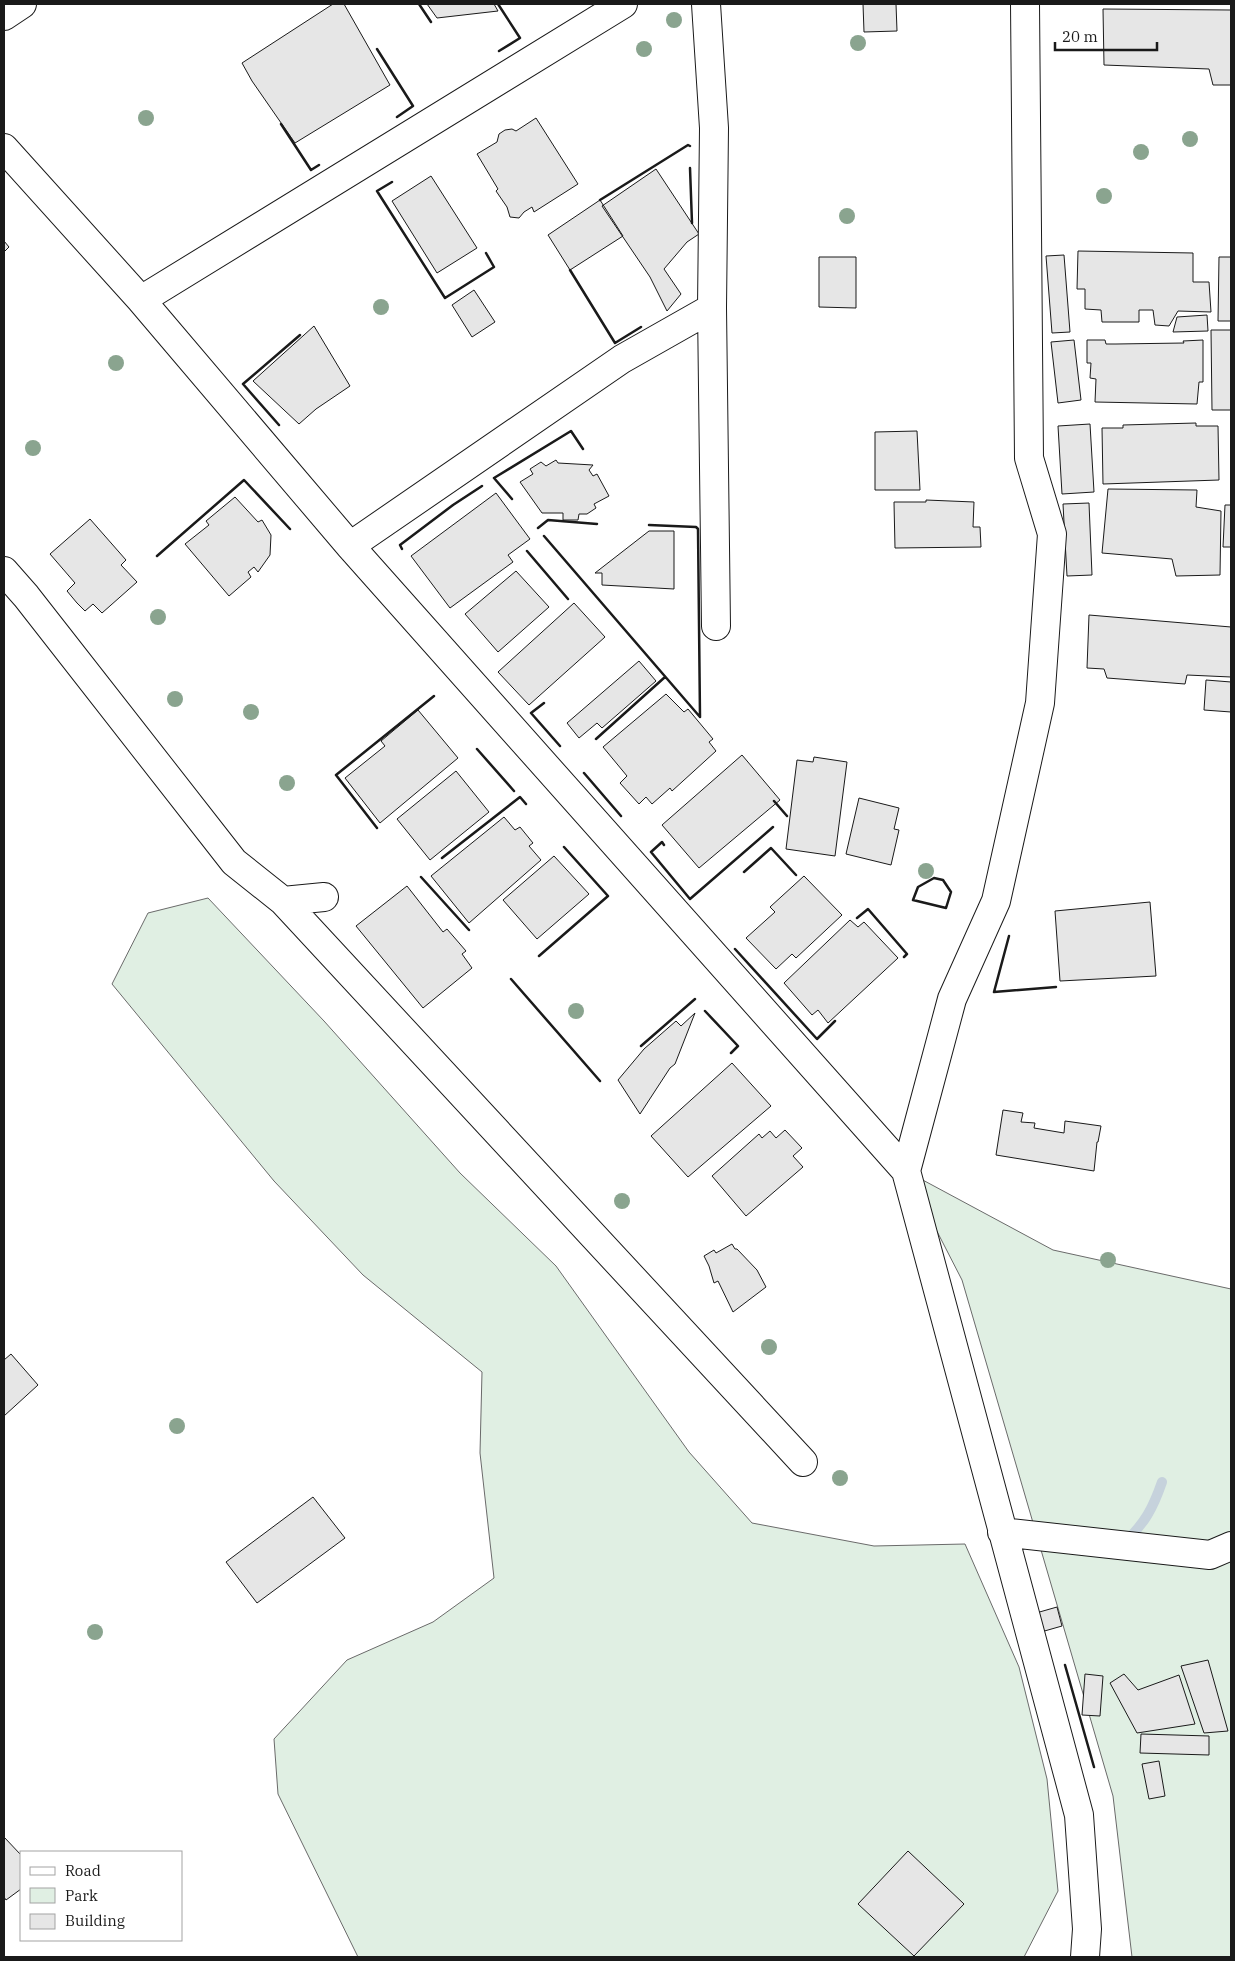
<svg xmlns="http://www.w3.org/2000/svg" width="1235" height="1961" font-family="'IBM Plex Serif',serif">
	<rect width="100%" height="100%" fill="#fff"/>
	<path fill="#e0efe3" stroke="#6a6a6a" d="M208 898 324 1021 460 1173 556 1266 689 1452 752 1523 874 1546 965 1544 1019 1667 1047 1779 1058 1891 1024 1957H358L278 1794 274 1739 347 1660 433 1622 494 1578 480 1453 482 1372 363 1275 274 1181 112 984 148 913Z
		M906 1171 1053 1250 1231 1289V1957H1132L1113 1796 962 1280Z"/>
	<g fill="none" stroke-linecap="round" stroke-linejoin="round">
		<path stroke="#c6d2dc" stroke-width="10" d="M1125 1542C1145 1523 1153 1508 1162 1482"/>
	</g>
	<path fill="#e6e6e6" stroke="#1a1a1a" d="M333 4H344L390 85 295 143 252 81 242 63Z
		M427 4H494L498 11 437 18Z
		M863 4H896L897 31 864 32Z
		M1103 9 1231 10V85H1213L1209 69 1104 65Z
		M536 118 578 184 534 212 532 207 524 212 519 218 510 217 507 207 496 191 498 189 477 154 497 142 499 134 505 130 512 129 516 131Z
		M656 169 699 234 687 242 664 269 681 294 667 311 650 277 602 206Z
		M431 176 477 248 437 273 392 201Z
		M600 200 623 236 570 270 548 235Z
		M4 241 9 247 4 252Z
		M1078 251 1193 253V282H1209L1211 312 1178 311 1169 326 1155 325 1153 310H1139V322H1102L1101 310 1085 309V289H1077Z
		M1064 255 1070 332 1052 333 1046 256Z
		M819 257H856V308L819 307Z
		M1219 257H1231V321H1218Z
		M474 290 495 322 472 337 452 305Z
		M1207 315 1208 331 1173 332 1177 317Z
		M314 326 350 386 316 409 299 424 253 381Z
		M1211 330H1231V410H1212Z
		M1074 340 1081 400 1058 403 1051 342Z
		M1087 340H1105L1106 344H1116L1184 343 1183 341 1203 340V382H1199L1197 404 1095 402 1096 379 1090 378 1091 363H1087Z
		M1196 423V426H1218L1219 480 1103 484 1102 428H1123V425Z
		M1090 424 1094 492 1062 494 1058 426Z
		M917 431 920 490H875V432Z
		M556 460 558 463 593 465 589 470 593 476 597 474 609 496 594 504 596 508 587 514H579L578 520H563V513H542L520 482 533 474 530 469 541 462 546 466Z
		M1108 489 1197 490 1196 507 1221 511 1220 575 1176 576 1172 559 1102 553Z
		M496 493 530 539 508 555 513 562 450 608 411 556Z
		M235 497 258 522 262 520 271 535 270 555 258 572 254 567 248 572 251 577 229 596 185 544 209 525 206 521Z
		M926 500 974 502 973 527H980L981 547 895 548 894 502H926Z
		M1089 503 1092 575 1067 576 1063 504Z
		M1225 505H1231V547H1223Z
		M90 519 126 560 121 565 137 582 102 613 93 604 85 611 77 603 67 591 75 583 50 554Z
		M649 531H674V589L602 585V573H595Z
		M516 571 549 607 498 652 465 614Z
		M574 603 605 637 529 705 498 672Z
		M1089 615 1231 627V677L1187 675 1185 684 1107 678 1104 669 1087 668Z
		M639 661 656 681 602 728 597 723 579 738 567 723Z
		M1206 680 1231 682V712L1204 710Z
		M666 694 684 712 688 709 713 739 709 742 716 751 672 791 670 788 652 804 646 797 639 804 620 783 627 776 603 747Z
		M418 710 458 758 380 823 345 778 385 746 381 741Z
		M742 755 780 800 699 868 662 825Z
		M814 757 847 762 835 856 786 849 797 760 813 762Z
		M456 771 489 812 430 860 397 819Z
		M859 798 899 808 894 829 899 830 891 865 846 854Z
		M504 817 515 830 520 827 533 843 529 846 541 860 469 923 431 876Z
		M554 856 589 894 537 939 503 900Z
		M804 876 842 915 796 958 792 954 776 969 746 938 775 912 770 907Z
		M407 886 443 932 447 929 466 951 462 954 472 968 423 1008 356 926Z
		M1150 902 1156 976 1060 981 1055 911Z
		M850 920 858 927 864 922 898 958 828 1023 818 1010 812 1015 784 983Z
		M695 1013 675 1064 670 1068 640 1114 618 1080 644 1049 676 1021 681 1026Z
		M732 1063 771 1106 688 1177 651 1136Z
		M1003 1110 1023 1113 1021 1122 1035 1123 1034 1128 1064 1133 1065 1121 1101 1126 1098 1142H1097L1094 1171 996 1155Z
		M785 1130 802 1148 793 1156 803 1167 746 1216 712 1176 759 1134 762 1138 770 1131 776 1138Z
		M732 1244 735 1249H737L757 1270 766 1287 733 1312 718 1281 714 1283 709 1266 704 1256 714 1250 716 1253Z
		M11 1354 38 1385 4 1416V1360Z
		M313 1497 345 1538 257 1603 226 1562Z
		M1057 1607 1062 1626 1041 1632 1036 1613Z
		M1208 1660 1228 1731 1204 1733 1181 1666Z
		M1085 1674 1103 1676 1100 1716 1082 1715Z
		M1124 1674 1138 1690 1179 1675 1195 1724 1137 1733 1110 1683Z
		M1141 1734 1209 1736V1755L1140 1753Z
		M1159 1761 1165 1796 1149 1799 1142 1764Z
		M4 1837 21 1855V1889L6 1900 4 1897Z
		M908 1851 964 1904 914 1956 858 1904Z"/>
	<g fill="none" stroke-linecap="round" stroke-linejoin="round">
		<g stroke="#1a1a1a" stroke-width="30">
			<path id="minor" d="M706 4 714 128 712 308 716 626
				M4 148 141 300 350 546 906 1171 1079 1815 1087 1929 1085 1957
				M141 300 623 4
				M350 546 622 359 712 308
				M4 571 26 596 234 862 283 901 324 897
				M283 901 803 1462
				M906 1171 952 999 996 901 1040 703 1052 534 1029 458 1025 4
				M1002 1532 1210 1555 1231 1546"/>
		</g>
		<g stroke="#1a1a1a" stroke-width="30">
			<path id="secondary" d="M4 16 22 4"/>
		</g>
		<use href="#minor" stroke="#fff" stroke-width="28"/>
		<use href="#secondary" stroke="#fff" stroke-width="28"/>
		<path stroke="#1a1a1a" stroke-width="2.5" d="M419 4 431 22
			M498 4 520 38 499 51
			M377 49 413 106 397 117
			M281 124 311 170 319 165
			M690 168 692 223
			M392 182 377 191 445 298 494 267 486 253
			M600 200 688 145 690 146
			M570 270 615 343 641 327
			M279 425 243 384 300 335
			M512 499 494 478 571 431 583 449
			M649 525 696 527 698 529 700 717
			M538 528 548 520 597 524
			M544 536 700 717
			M402 549 400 545 453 505 482 486
			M527 551 568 599
			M157 556 244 480 290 529
			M544 703 531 713 560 746
			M596 739 665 677
			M477 749 514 791
			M584 773 621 816
			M774 801 787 816
			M377 828 336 775 434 696
			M664 845 662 842 651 852 690 899 773 827
			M442 858 520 797 526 804
			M744 872 771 848 796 875
			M421 877 469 930
			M934 878 943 880 951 892 946 908 913 900 918 887Z
			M857 918 868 909 907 954 904 957
			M1009 936 994 992 1056 987
			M735 949 817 1039 835 1021
			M539 956 608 896 564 847
			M511 979 600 1081
			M705 1011 738 1046 731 1053
			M641 1046 695 999
			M1065 1665 1094 1767"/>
	</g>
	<g fill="#8aa48f">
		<circle cx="674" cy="20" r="8"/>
		<circle cx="858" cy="43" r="8"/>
		<circle cx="644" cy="49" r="8"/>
		<circle cx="146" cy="118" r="8"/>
		<circle cx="1190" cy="139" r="8"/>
		<circle cx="1141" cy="152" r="8"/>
		<circle cx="1104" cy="196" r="8"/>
		<circle cx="847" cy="216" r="8"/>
		<circle cx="381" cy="307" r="8"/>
		<circle cx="116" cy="363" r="8"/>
		<circle cx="33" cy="448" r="8"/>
		<circle cx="158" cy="617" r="8"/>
		<circle cx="175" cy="699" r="8"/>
		<circle cx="251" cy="712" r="8"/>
		<circle cx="287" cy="783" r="8"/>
		<circle cx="926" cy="871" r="8"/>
		<circle cx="576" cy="1011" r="8"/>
		<circle cx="622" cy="1201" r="8"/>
		<circle cx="1108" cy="1260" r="8"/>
		<circle cx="769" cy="1347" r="8"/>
		<circle cx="177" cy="1426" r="8"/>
		<circle cx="840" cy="1478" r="8"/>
		<circle cx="95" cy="1632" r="8"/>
	</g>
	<rect width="1235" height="1961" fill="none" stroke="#1a1a1a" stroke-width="10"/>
	<rect x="20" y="1851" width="162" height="90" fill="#ffffff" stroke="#a3a3a3"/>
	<rect x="30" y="1867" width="25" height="8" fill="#ffffff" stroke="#a3a3a3"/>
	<text x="65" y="1876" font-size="15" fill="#1a1a1a">Road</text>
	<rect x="30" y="1888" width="25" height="15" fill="#e0efe3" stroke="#a3a3a3"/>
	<text x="65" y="1901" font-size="15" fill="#1a1a1a">Park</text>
	<rect x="30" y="1914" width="25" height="15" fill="#e6e6e6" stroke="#a3a3a3"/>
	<text x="65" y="1926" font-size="15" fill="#1a1a1a">Building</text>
	<path d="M1055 42v8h102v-8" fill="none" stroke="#1a1a1a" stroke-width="2.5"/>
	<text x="1062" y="42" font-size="15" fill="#1a1a1a" stroke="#ffffff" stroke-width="4" paint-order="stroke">20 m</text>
</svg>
